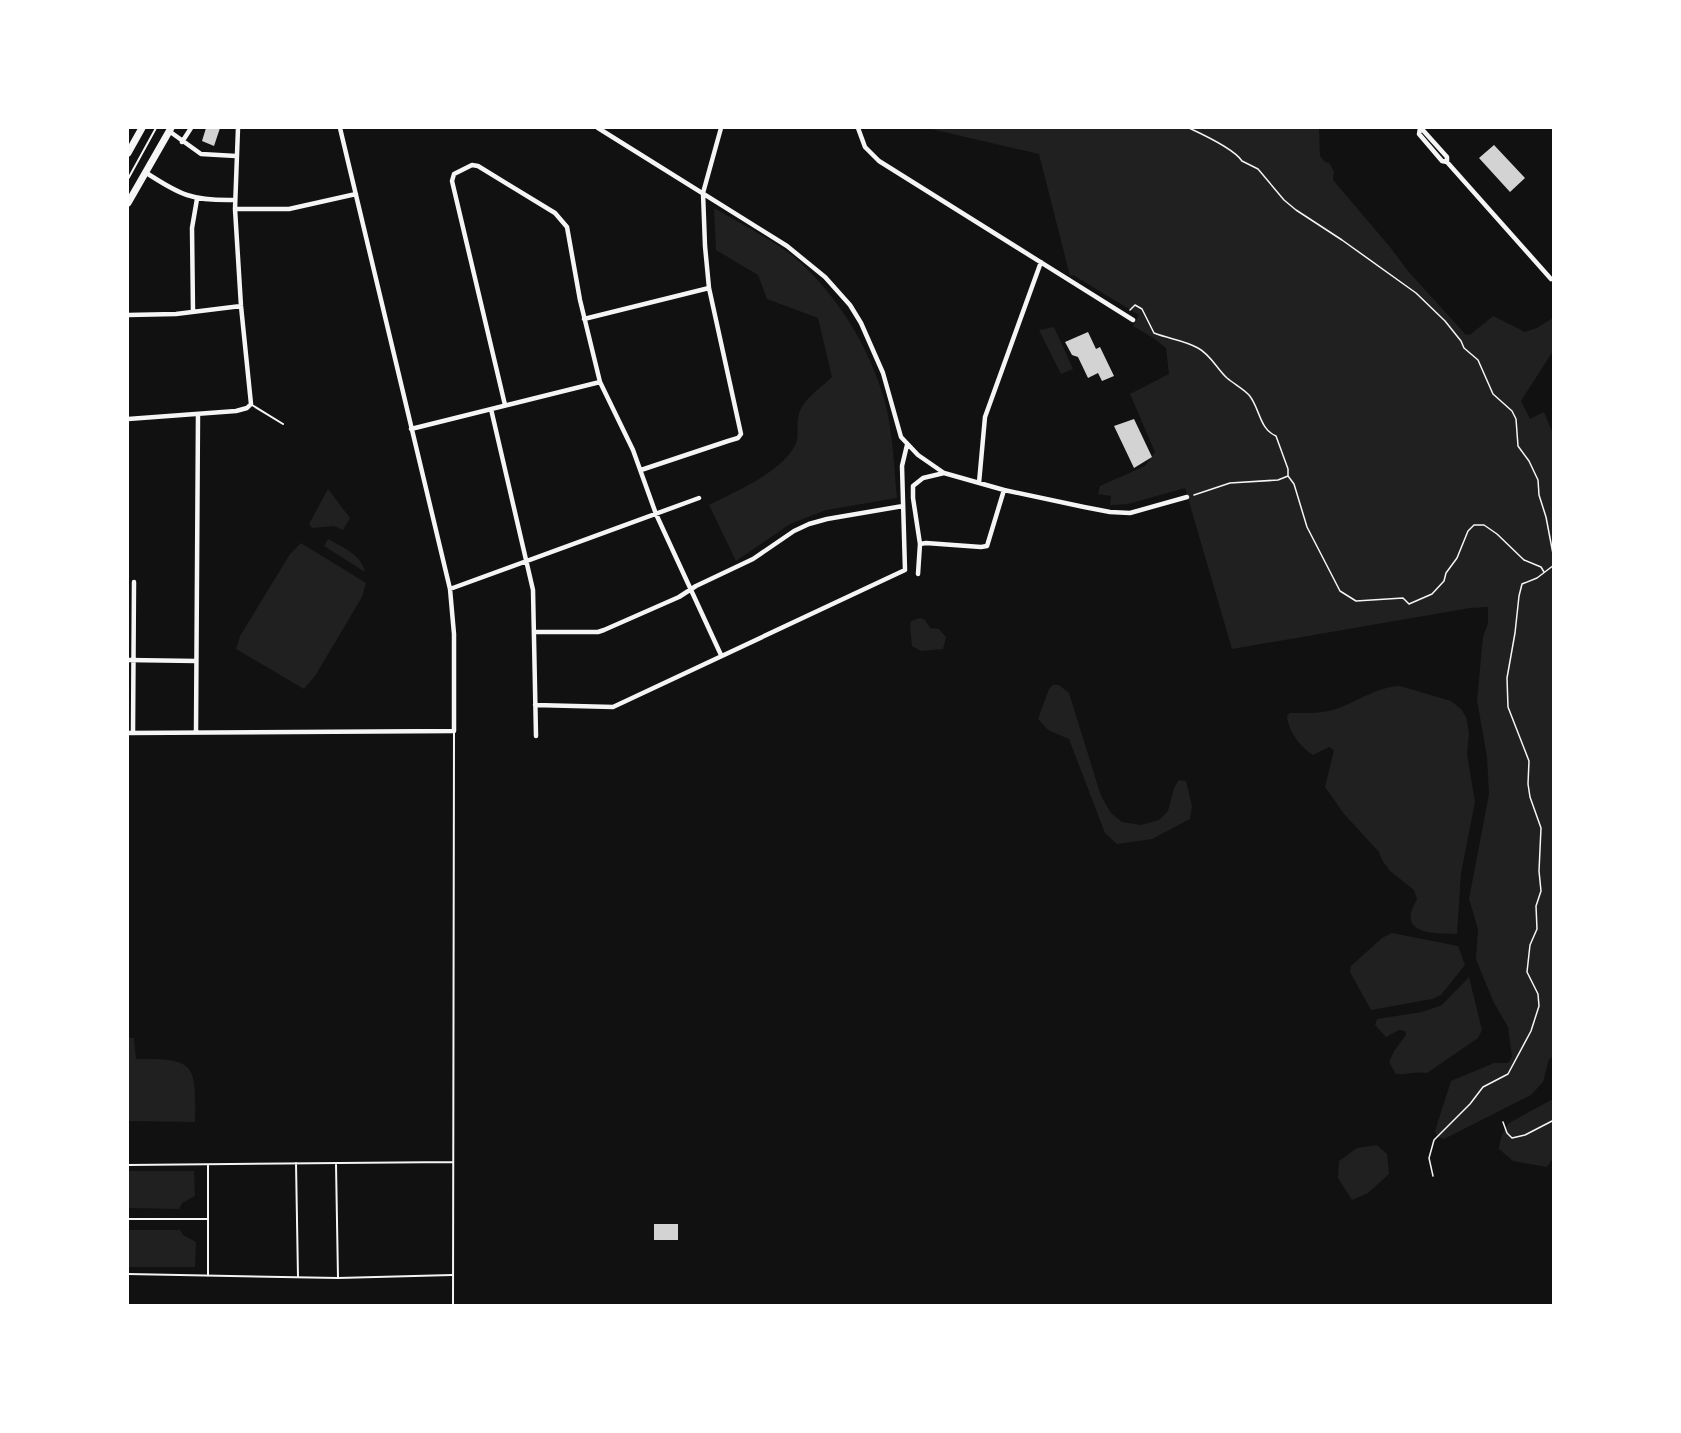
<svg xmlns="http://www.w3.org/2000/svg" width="1681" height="1433" font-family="'Archivo Narrow',sans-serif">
	<rect width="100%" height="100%" fill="#111"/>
	<path fill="#202020" d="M927 128H1319L1320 156 1325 162 1329 163 1334 171 1333 180 1390 247 1408 271 1466 335 1471 334 1493 316 1525 332 1537 328 1553 318V351L1521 401 1530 419 1544 412 1554 436V1057L1549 1059 1543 1082 1531 1095 1444 1139 1438 1137 1435 1131 1451 1081 1494 1063H1508L1512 1057 1508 1027 1493 1001 1476 959 1478 929 1469 899 1489 794 1487 757 1477 700 1483 637 1488 623V607L1470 608 1232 649 1185 488 1128 504 1110 505 1111 496 1098 494 1100 486 1145 466 1155 452 1130 394 1169 374 1166 348 1155 339 1133 326 1139 315 1073 275 1070 276 1039 154Z
		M714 208C739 223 771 239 793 256 837 294 869 346 885 402 893 433 894 467 897 498L826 510 790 524 736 561 709 505C736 491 777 474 793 449 801 438 795 426 799 414 803 399 822 387 832 377L818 318 767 299 758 275 716 250Z
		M1054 327 1073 369 1061 374 1039 330Z
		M328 489 350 518 343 530 334 526 312 528 309 524Z
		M328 539C342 547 361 554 365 572L324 546Z
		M301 543 366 583 362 597 315 676 304 689 236 649 240 636 290 554Z
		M920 618 925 620 930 628 939 629 946 637 943 649 921 651 912 646 910 626 911 621Z
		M1053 685H1059L1069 693 1101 796 1111 813 1122 822 1141 825 1159 820 1168 811 1174 788 1179 780 1186 781 1192 806 1190 819 1152 839 1117 844 1105 833 1069 739 1048 730 1038 719 1049 689Z
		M1400 686 1451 701 1461 709 1466 717 1469 733 1467 754 1475 802 1461 873 1457 934C1444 933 1406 936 1411 913 1412 908 1415 903 1417 899L1414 890 1390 871 1382 860 1379 852 1344 814 1325 787 1334 750 1329 747 1313 755C1301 748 1288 731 1287 716L1290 713C1305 713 1319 714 1333 710 1356 703 1375 687 1400 686Z
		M1392 933 1458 946 1465 965 1441 995 1432 999 1371 1010 1350 972 1351 966 1382 938Z
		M1469 977 1482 1030 1478 1038 1427 1073C1415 1071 1407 1075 1396 1074L1389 1062 1394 1051 1406 1035 1405 1031 1399 1030 1386 1037 1375 1025 1377 1019 1422 1012 1442 1005Z
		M128 1038H134L136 1059C196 1058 196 1064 195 1122L128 1121Z
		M1553 1099V1158L1547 1167 1513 1161 1499 1149C1500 1138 1503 1132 1509 1123Z
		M1377 1145 1387 1154 1389 1174 1368 1193 1352 1200 1338 1178 1339 1161 1357 1148Z
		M128 1171H194L195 1196 182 1203 179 1209 128 1208Z
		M128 1230H180L183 1235 196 1242 195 1267H128Z"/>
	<path fill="#d3d3d3" d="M206 128H220L214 146 202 141Z
		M1494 145 1525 178 1510 192 1479 158Z
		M1088 332 1096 349 1100 347 1114 376 1102 381 1098 373 1088 378 1078 357 1072 355 1065 342Z
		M1134 419 1152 457 1134 468 1114 426Z
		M654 1224H678V1240H654Z"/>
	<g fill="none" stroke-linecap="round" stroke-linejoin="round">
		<path stroke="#f5f5f5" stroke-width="1.5" d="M1189 128C1202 134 1235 150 1242 161L1258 169 1284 200 1296 210 1342 240 1416 293 1445 321 1461 341 1464 348 1478 360 1493 394 1512 411 1516 419 1518 446 1529 461 1538 480 1539 495 1546 517 1554 559
			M1130 310 1135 305 1142 309 1154 333C1169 339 1184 340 1198 348 1211 355 1217 369 1227 378 1234 384 1242 388 1249 395 1260 408 1259 429 1276 436L1288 469V476L1294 484 1307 527 1340 591 1356 601 1403 598 1409 604 1432 594 1444 581 1446 573 1457 558 1468 531 1474 525H1484L1497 534 1524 560 1541 567 1544 572
			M1194 495 1230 483 1278 480 1288 476
			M1503 1122 1507 1133 1512 1138 1525 1135 1554 1120
			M1433 1176 1429 1158 1434 1140 1470 1104 1483 1087 1508 1074 1531 1031 1539 1006 1538 994 1527 972 1530 945 1537 929 1536 906 1541 891 1539 871 1541 828 1530 797 1528 784 1529 761 1508 707 1507 678 1515 633 1519 596 1522 584 1537 578 1554 565"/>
		<path stroke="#f5f5f5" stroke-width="2" d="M128 179 156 128
			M252 405 283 424
			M296 1163 298 1277
			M336 1164 338 1278
			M128 1165 453 1162
			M128 1219H208
			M128 1274 338 1278 452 1275
			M208 1276V1165
			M453 1306 454 731"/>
		<path stroke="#f5f5f5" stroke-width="4.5" d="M598 128 787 246 825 277 850 305 861 323 883 373 901 437 918 455 944 473 1004 490 1084 507 1110 512 1130 513 1187 497
			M858 128 865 147 879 161 1133 320
			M1420 128 1419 134 1442 161 1447 162 1551 279
			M1421 128 1447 157V162
			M169 131 201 154 236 156
			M182 142 191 128
			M145 172C180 195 192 201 235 200
			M235 209H289L356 194
			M193 312 192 228 197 199
			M128 315 176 314 241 306
			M584 319 709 288
			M505 405 452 181 454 174 472 165 478 166 555 213 567 227 580 300 600 382 633 450 656 514 721 655
			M491 409 533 590 536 736
			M128 419 236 411 247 408 251 404 241 306 235 209 238 128
			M411 429 600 382
			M641 470 728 441 738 438 741 434 709 288 705 246 703 193 721 128
			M979 483 985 417 1041 262
			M920 544 913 498V486L923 478 944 473
			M918 574 920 544 926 543 981 547 987 546 1004 490
			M450 589 699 498
			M535 632H598L604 630 679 597 696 586 753 559 794 531 809 524 827 519 903 506
			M128 660 196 661
			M535 705 613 707 905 570 902 466 907 445
			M196 732 198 414
			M128 733 454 731V634L450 589 340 128
			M133 733 134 582"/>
		<path stroke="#f5f5f5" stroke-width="7" d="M128 153 142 128
			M128 203 171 128"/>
	</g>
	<rect width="1681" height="1433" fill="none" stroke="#ffffff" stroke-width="258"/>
</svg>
